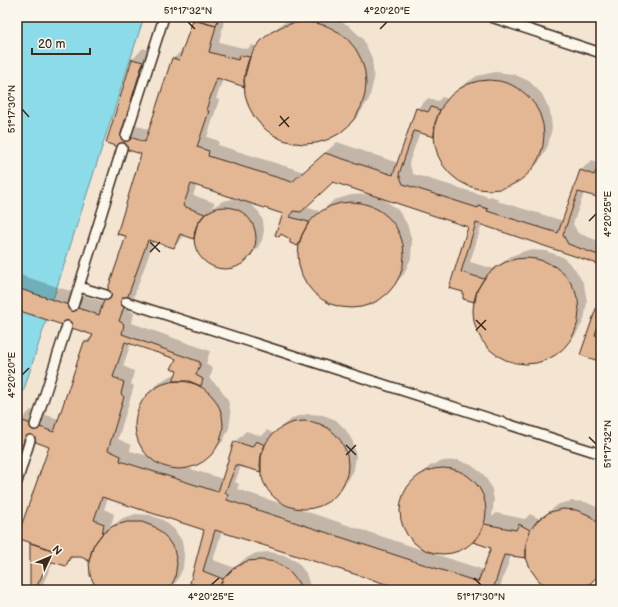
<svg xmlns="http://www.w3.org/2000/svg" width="618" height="607" font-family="'Balsamiq Sans',sans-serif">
	<rect width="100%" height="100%" fill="#fbf7ec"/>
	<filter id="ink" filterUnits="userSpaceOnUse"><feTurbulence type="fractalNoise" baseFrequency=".025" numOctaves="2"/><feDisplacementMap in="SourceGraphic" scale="8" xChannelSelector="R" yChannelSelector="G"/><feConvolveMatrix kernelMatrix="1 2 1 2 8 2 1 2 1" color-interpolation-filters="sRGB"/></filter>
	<g filter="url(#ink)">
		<path fill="#f4e4d2" d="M144 17H601V590H17V411Z"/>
		<path fill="#8cdbe8" stroke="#6c9497" d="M17 17H144L17 411Z"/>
		<path fill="#0003" fill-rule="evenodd" d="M191 17H225L219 42 247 49 252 45 258 47 271 32 288 20 300 17H330L348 25 363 39 372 58 374 79 369 99 358 116 349 125 332 137 312 143 291 142 272 133 257 119 248 101 246 85 245 86 223 79 216 99 219 100 207 137 219 141 218 145 304 172 337 142 398 163 417 109 428 98 438 101 442 97 449 99 462 86 477 76 495 72 513 74 529 81 542 94 550 111 552 128 548 146 539 162 530 171 516 182 498 188H480L463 182 449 171 439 155 435 135 434 136 420 132 409 163 413 174 489 197 491 196 498 199 497 201 564 221 581 170 592 160 601 163V197L584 193 573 224 578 233 601 242V264L482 224 470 262 494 269 511 256 528 250 546 251 563 257 575 269 584 284 587 302 584 320 575 336 552 356 538 362H520L502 357 488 346 478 331 474 313 476 301 464 298V291L450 287 469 226 381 197 398 210 407 224 412 241 411 258 404 274 384 295 369 304 352 307 335 305 320 297 308 284 301 269 299 252 301 241 298 244 291 238 282 233 279 236 284 214 249 202 259 212 263 221 264 231 262 240 257 249 248 258 240 264 231 268H221L211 265 203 259 198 250 194 238 185 235 174 247 154 241 129 310 134 313 132 323 210 351 206 364 213 369 211 375 209 378 220 388 228 400 231 414 229 428 223 441 204 460 191 467H184L223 479 235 442 246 431 262 436 267 430 274 434 283 425 295 417 308 414 323 415 336 420 346 430 353 442 356 456 354 470 347 482 328 501 315 507 296 508 423 550 409 537 402 525 400 510 403 496 410 484 430 466 443 461 458 460 471 465 483 474 491 486 494 500 492 517 496 513 525 519 530 514 540 519 548 512 559 504 572 501 585 502 597 507 601 511V572L564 590 527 557 511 555 499 590H408L222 531 213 560 235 568 243 560 256 553 270 552 284 555 297 562 306 573 311 590H205L191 583 205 530 108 498 104 509 114 514 112 522 109 528 123 518 136 514 150 515 163 520 174 529 182 541 184 555 183 568 177 581 168 590H98L90 560 81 556H74L66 564 54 561 43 583 60 590H31V542L51 446 31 439 17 480V432L21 420 31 410 59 419 85 342 94 334 17 309V274L104 302 127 236 143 153 107 142 133 59 143 48 153 51 131 123 150 130 173 59 184 48 195 19ZM333 181 372 194 351 195 334 200 317 215 319 211 304 207ZM197 185 239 199V200L233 199 223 201 211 208 215 203 193 195ZM131 343 178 359V371L176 374 168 377 156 385 147 394 139 406 135 420 136 434 141 447 149 456 130 451 131 445 118 439 134 386 131 384 134 371 123 366ZM241 466 261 471 266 486 275 497 288 506 237 489 239 484 235 482ZM473 541 492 547 484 570 435 554H447L461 550Z
			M601 297V367L600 360 582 355Z"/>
		<path fill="#e4b794" stroke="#3b2a1e" d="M190 17H219L216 26 190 19Z
			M193 20 216 26 209 52 238 60 240 55 250 57 244 80 245 87 217 78 206 110 209 111 197 147 209 151 208 156 292 182 325 153 393 175 416 108 428 112 431 107 440 110 435 123 434 137 414 131 399 174 403 184 478 208 479 206 488 209 487 211 558 233 580 170 594 175 598 167 601 169V198L578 192 563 235 568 244 601 256V265L476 223 461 272 484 279 477 290 475 302 463 299V292L449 288 468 227 333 182 301 212 293 211 290 217 309 222 302 235 298 246 290 243V239L281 234 279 237 275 235 283 214 191 184 183 206 205 214 197 225 194 239 180 234 174 248 148 240 119 321 124 324 122 334 200 362V365L196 375 203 379 201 386 189 381H173L177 371 171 369 176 359 125 342 113 377 124 382 121 394 124 397 108 450 121 456 120 461 218 492 234 441 252 447 256 441 265 445 261 457V472L236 465 225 493 228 495 227 500 478 582 491 548 473 542 480 534 484 524 516 530 519 524 530 530 526 544V558L504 555 493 590H405L215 530 203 571 223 579 218 590H203L190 583 204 530 102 497 94 520 104 524 102 534 93 546 89 561 81 557H70L66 566 49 561 52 550 17 538 49 447 25 438 17 462V428L20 420 54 432 84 342H89L93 335 17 310V288L99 315 126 236 117 234 141 154 106 143 132 59 143 62 121 134 145 142 172 58 179 60Z
			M244 83a61 61 0 1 1 122 0a61 61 0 1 1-122 0Z
			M434 135a55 55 0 1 1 110 0a55 55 0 1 1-110 0Z
			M298 255a53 53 0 1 1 106 0a53 53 0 1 1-106 0Z
			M194 238a31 31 0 1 1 62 0a31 31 0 1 1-62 0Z
			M473 311a53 53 0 1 1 106 0a53 53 0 1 1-106 0Z
			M601 294V317L595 335 601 337V368H599V361L580 355Z
			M135 425a44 44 0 1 1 88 0a44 44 0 1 1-88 0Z
			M260 465a44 44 0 1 1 88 0a44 44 0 1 1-88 0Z
			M400 511a43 43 0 1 1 86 0a43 43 0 1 1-86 0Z
			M563 509 576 510 589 515 599 524 601 528V572L590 584 578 590H559L551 588 539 581 531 570 526 558V544L530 530 538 520 550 512Z
			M127 522H142L155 527 166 537 174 549 177 563 175 578 169 590H97L96 588 90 575 89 561 93 546 102 534 113 526Z
			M30 543 52 550 49 561 35 590H30Z
			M261 560 276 562 288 570 298 582 301 590H218L223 579 234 568 247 561Z"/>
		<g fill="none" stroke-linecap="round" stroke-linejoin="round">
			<g stroke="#3b2a1e" stroke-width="12">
				<path id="lane" d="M491 17 601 53
					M126 136 164 17
					M79 287 106 295
					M126 302 601 454
					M73 306 122 148
					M35 425 67 326
					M17 482 30 440"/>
			</g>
			<use href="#lane" stroke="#fbf7ec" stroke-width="9"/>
		</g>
	</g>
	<path fill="none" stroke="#3b2a1e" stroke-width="1.5" d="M188 22 195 29M380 29 387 22M22 109 29 117M280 116 289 127M279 126 289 117M589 221 596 214M150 242 160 252M150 252 160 242M476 320 486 330M476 330 486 320M22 375 29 368M589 437 596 444M346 445 356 455M346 455 356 445M474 578 481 585M211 585 219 578"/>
	<rect width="618" height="607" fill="none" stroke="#fbf7ec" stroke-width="44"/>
	<g transform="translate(50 557) rotate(46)" stroke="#fbf7ec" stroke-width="3" paint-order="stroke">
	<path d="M0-3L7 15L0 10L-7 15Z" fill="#3b2a1e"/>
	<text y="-6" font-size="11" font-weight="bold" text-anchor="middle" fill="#3b2a1e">N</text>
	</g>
	<path d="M32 48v6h58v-6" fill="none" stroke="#3b2a1e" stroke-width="2"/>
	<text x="38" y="48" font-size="12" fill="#3b2a1e" stroke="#fbf7ec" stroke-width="3" paint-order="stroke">20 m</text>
	<rect x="22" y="22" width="574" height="563" fill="none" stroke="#3b2a1e" stroke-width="1.5"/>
	<g font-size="10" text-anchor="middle" fill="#3b2a1e">
		<text x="188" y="14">51°17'32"N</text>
		<text x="387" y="14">4°20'20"E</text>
		<text transform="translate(11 109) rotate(-90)" y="4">51°17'30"N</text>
		<text transform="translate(607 214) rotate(-90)" y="4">4°20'25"E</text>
		<text transform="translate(11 375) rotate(-90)" y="4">4°20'20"E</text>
		<text transform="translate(607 444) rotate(-90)" y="4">51°17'32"N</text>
		<text x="211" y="600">4°20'25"E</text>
		<text x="481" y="600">51°17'30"N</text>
	</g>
</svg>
